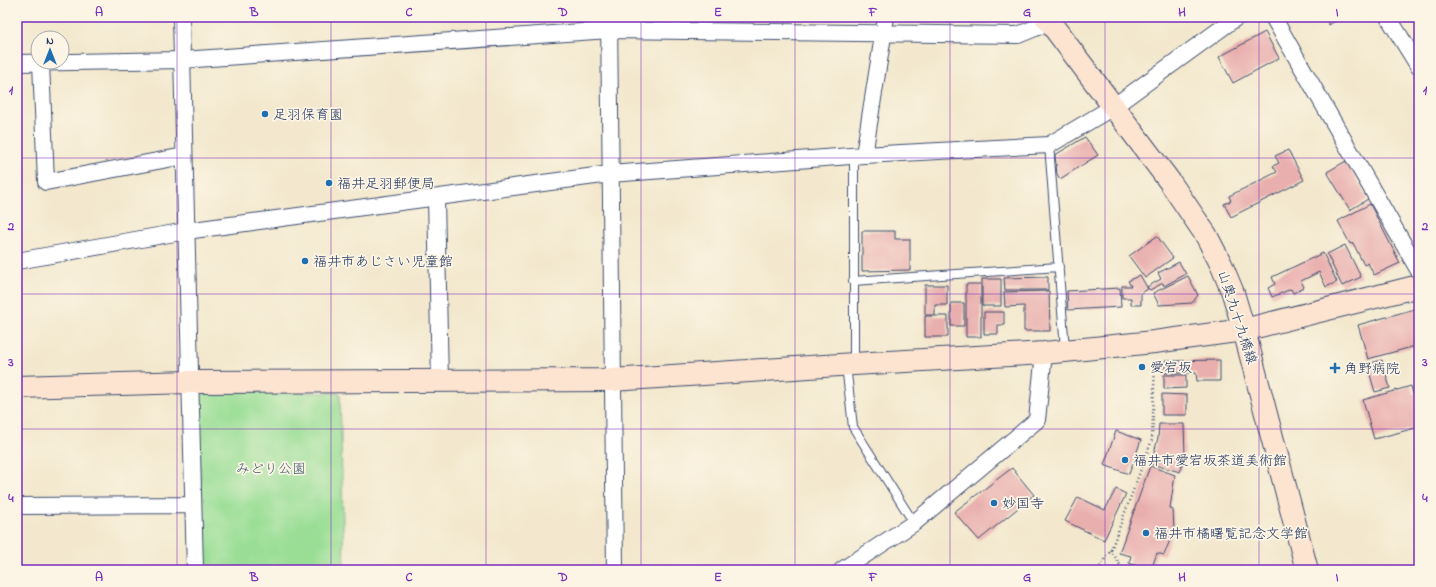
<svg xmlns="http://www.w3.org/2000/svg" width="1436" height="587" font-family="'Indie Flower','Klee One',sans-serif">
	<rect width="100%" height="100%" fill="#fcf5e5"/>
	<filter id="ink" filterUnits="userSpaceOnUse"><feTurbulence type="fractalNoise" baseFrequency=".025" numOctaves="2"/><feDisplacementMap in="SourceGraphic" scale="8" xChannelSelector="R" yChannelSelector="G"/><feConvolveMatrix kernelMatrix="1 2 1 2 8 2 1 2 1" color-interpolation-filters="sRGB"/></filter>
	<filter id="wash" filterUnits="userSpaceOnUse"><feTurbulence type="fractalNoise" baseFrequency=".012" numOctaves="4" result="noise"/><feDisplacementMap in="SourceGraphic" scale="16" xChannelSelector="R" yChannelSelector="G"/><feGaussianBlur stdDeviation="0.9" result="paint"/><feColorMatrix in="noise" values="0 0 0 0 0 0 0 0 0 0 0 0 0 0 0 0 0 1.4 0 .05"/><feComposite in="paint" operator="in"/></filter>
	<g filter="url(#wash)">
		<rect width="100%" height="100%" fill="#f3e8cd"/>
		<path fill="#9ade96" stroke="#5a867a" d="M197 391 340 393 344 570H204Z"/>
		<g id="blocks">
			<path fill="#e9afae" d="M943 17H957L948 23Z
				M1324 17H1341L1329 25Z
				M1265 32 1279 58 1233 83 1219 57Z
				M1085 137 1098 155 1060 179 1057 174 1055 155Z
				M1288 150 1304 180 1231 217 1224 204 1231 201 1229 196 1277 172 1273 166 1279 163 1275 156Z
				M1346 161 1368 199 1350 210 1327 172Z
				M1370 204 1400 263 1374 275 1368 263 1364 265 1353 243 1350 244 1338 221Z
				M862 231H895V239H910V270L862 271Z
				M1157 236 1173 258 1145 278 1129 256Z
				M1345 245 1361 277 1342 286 1327 254Z
				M1323 253 1337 282 1326 287 1319 272 1301 281 1304 287 1293 293 1291 289 1272 297 1268 288 1275 284 1272 277Z
				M1179 262 1186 274 1164 286 1163 283 1150 290 1147 287 1161 279 1158 273Z
				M1140 275 1148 289 1141 293V305H1131V298H1122V286H1131L1128 281Z
				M1188 276 1198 295 1192 303 1159 305 1153 293Z
				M1048 277V290H1005L1004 278Z
				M982 279H1001V306H982Z
				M966 284H981V337H966Z
				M925 285H947V305H935V315H925Z
				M1120 288 1121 307 1068 310 1067 291Z
				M1049 291 1050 331H1024V306L1005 307 1004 292Z
				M951 303H964V326H951Z
				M1418 308 1419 345 1368 359 1358 325Z
				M984 312H1004V325H998V334H984Z
				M925 316H948V337H925Z
				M1220 360V381H1197L1196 373H1165V361Z
				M1382 360 1390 388 1375 392 1367 364Z
				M1164 375H1186V388L1164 389Z
				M1411 386 1413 394 1419 392V427L1374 439 1363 400Z
				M1162 394 1187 395V415H1162Z
				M1159 424H1184L1185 456 1180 472 1151 464 1158 438Z
				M1116 431 1141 440 1129 474 1104 465Z
				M1150 466 1175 475 1170 508 1173 510 1174 530 1164 555 1157 553 1151 570 1129 563 1131 556 1119 553Z
				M1012 468 1034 495 979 540 954 512Z
				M1116 489 1126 494 1104 540 1065 521 1078 497 1105 510Z"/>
		</g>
	</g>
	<g filter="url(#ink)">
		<use href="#blocks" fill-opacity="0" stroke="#3b4b6f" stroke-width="1"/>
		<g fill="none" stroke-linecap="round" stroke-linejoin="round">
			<g stroke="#3b4b6f" stroke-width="10">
				<path id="lane" d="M1049 145 1065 349
					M853 281 1059 267
					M854 364V157
					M846 365 853 427 914 523"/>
			</g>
			<g stroke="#3b4b6f" stroke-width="18">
				<path id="street" d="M181 17 195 570
					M609 17 615 570
					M1273 17 1419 271
					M1388 17 1419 67
					M17 63 182 60 609 30 1018 35 1050 22
					M41 63 46 182 184 156
					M864 155 886 17
					M436 198 440 381
					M17 261 186 231 610 174 864 155 1049 145 1113 107 1237 17
					M17 506 193 505
					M842 570 914 523 1037 420 1044 353"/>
			</g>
			<g stroke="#3b4b6f" stroke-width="24">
				<path id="secondary" d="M1046 17 1170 182 1206 235 1221 264 1233 293 1244 330 1307 570
					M17 387 190 382 612 380 854 364 1044 353 1154 342 1244 330 1419 286"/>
			</g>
			<path stroke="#3b4b6f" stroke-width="2.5" stroke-dasharray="1 3" stroke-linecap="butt" d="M1111 550 1123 570
				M1098 570 1111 550 1152 440 1155 363"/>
			<use href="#lane" stroke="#fff" stroke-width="8"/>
			<use href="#street" stroke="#fff" stroke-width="16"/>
			<use href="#secondary" stroke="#fde4d0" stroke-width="22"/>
		</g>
	</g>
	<path fill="none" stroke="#7b2cbf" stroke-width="1" stroke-opacity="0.55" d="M177 17V570M331 17V570M486 17V570M641 17V570M795 17V570M950 17V570M1105 17V570M1259 17V570M17 158H1419M17 294H1419M17 429H1419"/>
	<g fill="#1f6fb2" stroke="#fcf5e5" stroke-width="1.5">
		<circle cx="265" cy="114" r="4"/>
		<circle cx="329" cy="183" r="4"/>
		<circle cx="305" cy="261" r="4"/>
		<circle cx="1142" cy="367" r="4"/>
		<path d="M1333 362h4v4h4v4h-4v4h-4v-4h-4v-4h4z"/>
		<circle cx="1125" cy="460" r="4"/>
		<circle cx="994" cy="503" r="4"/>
		<circle cx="1146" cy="533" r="4"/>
	</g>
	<g text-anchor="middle" stroke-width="3.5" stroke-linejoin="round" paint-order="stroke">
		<g font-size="14" fill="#1b2f5e" stroke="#fcf5e5" text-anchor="start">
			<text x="273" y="119">足羽保育園</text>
			<text x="337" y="188">福井足羽郵便局</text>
			<text x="313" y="266">福井市あじさい児童館</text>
			<text x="1150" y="372">愛宕坂</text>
			<text x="1344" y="373">角野病院</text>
			<text x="1133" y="465">福井市愛宕坂茶道美術館</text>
			<text x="1002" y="508">妙国寺</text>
			<text x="1154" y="538">福井市橘曙覧記念文学館</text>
		</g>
		<g font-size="14" fill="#1b2f5e" stroke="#fcf5e5">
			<text transform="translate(1238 317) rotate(72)" y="5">山奥九十九橋線</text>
		</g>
		<g font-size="14" fill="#3b5b6c" stroke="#fcf5e5">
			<text x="271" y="473">みどり公園</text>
		</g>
	</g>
	<rect width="1436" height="587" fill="none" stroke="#fcf5e5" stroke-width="44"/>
	<g transform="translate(50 50)"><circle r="19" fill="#fcf5e5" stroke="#a2a6af"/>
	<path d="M0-3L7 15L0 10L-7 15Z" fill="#1f6fb2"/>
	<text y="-6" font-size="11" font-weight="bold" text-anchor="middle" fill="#1b2f5e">N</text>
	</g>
	<rect x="22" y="22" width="1392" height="543" fill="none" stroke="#7b2cbf" stroke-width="1.5"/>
	<g font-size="13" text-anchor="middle" font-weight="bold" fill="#7b2cbf">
		<text x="99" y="16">A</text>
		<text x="254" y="16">B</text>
		<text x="409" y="16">C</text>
		<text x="563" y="16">D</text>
		<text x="718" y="16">E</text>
		<text x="873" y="16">F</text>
		<text x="1027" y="16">G</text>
		<text x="1182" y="16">H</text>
		<text x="1337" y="16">I</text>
		<text x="11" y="94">1</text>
		<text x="1425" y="94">1</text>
		<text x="11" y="230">2</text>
		<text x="1425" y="230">2</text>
		<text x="11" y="366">3</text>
		<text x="1425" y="366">3</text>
		<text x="11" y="502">4</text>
		<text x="1425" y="502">4</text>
		<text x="99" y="581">A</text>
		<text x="254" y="581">B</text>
		<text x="409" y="581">C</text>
		<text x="563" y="581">D</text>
		<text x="718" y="581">E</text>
		<text x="873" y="581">F</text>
		<text x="1027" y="581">G</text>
		<text x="1182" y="581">H</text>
		<text x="1337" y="581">I</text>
	</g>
</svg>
